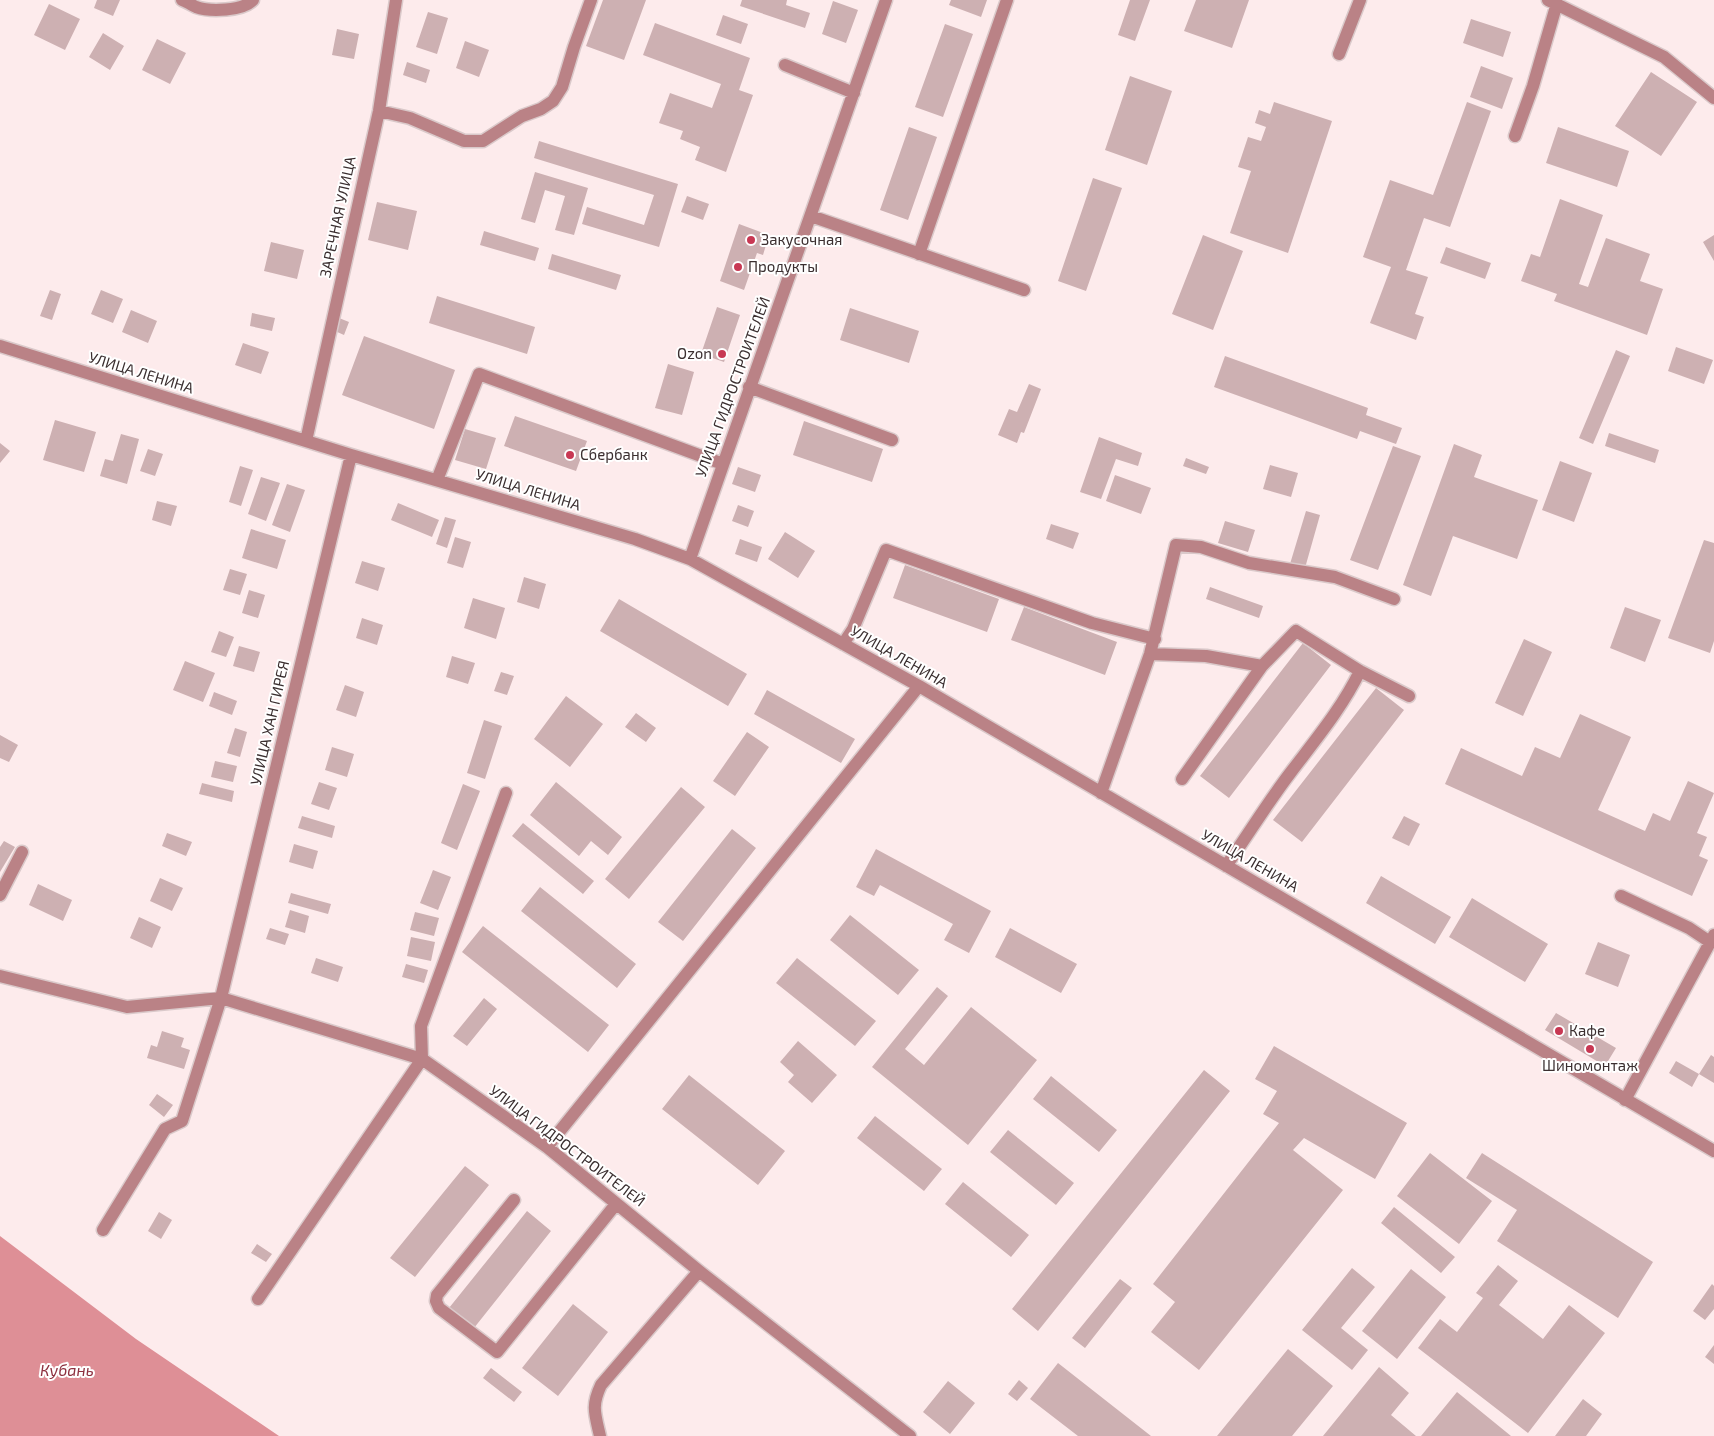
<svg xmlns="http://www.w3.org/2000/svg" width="1714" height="1436" font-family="'Exo 2',sans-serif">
	<rect width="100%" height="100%" fill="#fdebec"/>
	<path fill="#de8f96" d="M0 1236 136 1339 279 1436H0Z"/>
	<path fill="#cdb0b2" d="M97 0H120L113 16 94 8Z
		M603 0H646L624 60 586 46Z
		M742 0H787L786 5 810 13 805 28 740 6Z
		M951 0H987L981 17 949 5Z
		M1130 0H1150L1135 41 1118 35Z
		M1196 0H1249L1232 48 1184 31Z
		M833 1 858 10 846 43 822 34Z
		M49 4 80 19 65 50 34 35Z
		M428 12 448 18 437 54 416 47Z
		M723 15 748 24 741 44 716 35Z
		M1471 19 1511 32 1503 57 1463 43Z
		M655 23 750 58 739 90 753 95 726 172 695 160 700 147 680 139 683 131 659 123 670 93 712 108 721 84 643 55Z
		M945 24 973 34 943 117 915 107Z
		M337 29 359 34 354 59 332 55Z
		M103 33 124 46 110 70 89 57Z
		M157 39 186 53 170 84 142 70Z
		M465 41 489 50 479 77 456 68Z
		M407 62 430 70 426 83 403 75Z
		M1481 66 1513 78 1502 109 1470 97Z
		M1651 72 1697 102 1661 156 1615 126Z
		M1130 76 1172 91 1147 165 1105 150Z
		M1274 102 1332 121 1288 253 1230 233 1251 171 1238 167 1248 137 1261 141 1266 127 1255 123 1259 110 1270 114Z
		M1467 102 1491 111 1450 227 1424 218 1406 270 1428 277 1415 314 1424 317 1416 340 1370 323 1391 267 1363 257 1390 180 1433 195Z
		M909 127 937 137 908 220 880 210Z
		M1558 127 1629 151 1617 187 1546 163Z
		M539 141 678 184 659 247 582 224 587 207 644 225 654 195 534 158Z
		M535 172 588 188 574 235 555 230 565 196 545 190 535 223 521 219Z
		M1093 178 1122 188 1086 291 1058 281Z
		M687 196 709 204 703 220 681 212Z
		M1560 199 1603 215 1579 284 1588 287 1606 238 1650 254 1640 281 1663 289 1647 335 1554 301 1557 294 1521 281 1531 254 1540 257Z
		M377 202 417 211 408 250 368 240Z
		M739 224 769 235 763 255 757 253 744 290 720 281Z
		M484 231 539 248 535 261 480 245Z
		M1203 235 1243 251 1213 330 1172 314Z
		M1714 235V261L1703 242Z
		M271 242 304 250 297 279 264 271Z
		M1446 247 1491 263 1485 279 1440 263Z
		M552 254 621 275 616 290 548 269Z
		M50 290 61 294 52 320 40 316Z
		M101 290 123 299 113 323 91 314Z
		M437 296 535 327 527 354 429 323Z
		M717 307 740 315 724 362 701 354Z
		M850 308 919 331 909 363 840 340Z
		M131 310 157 321 148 343 122 332Z
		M252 313 275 318 272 331 250 326Z
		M339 318 349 322 344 335 335 331Z
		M364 336 455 370 434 429 342 395Z
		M243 343 269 352 261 374 235 365Z
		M1676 347 1713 360 1704 384 1668 371Z
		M1616 350 1630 356 1593 444 1579 438Z
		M1225 356 1368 408 1366 415 1402 428 1396 444 1360 431 1357 439 1214 387Z
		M668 364 694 372 682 415 655 408Z
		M1029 384 1041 389 1024 433 1021 432 1017 443 998 435 1009 409 1017 412Z
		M515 416 587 441 576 471 504 446Z
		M55 420 96 432 84 472 43 460Z
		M804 421 883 449 872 482 793 455Z
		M465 429 496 438 486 469 455 460Z
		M1609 433 1659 450 1655 463 1605 446Z
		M121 434 139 439 127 484 100 476 105 459 113 461Z
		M1099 437 1142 453 1138 466 1116 459 1101 499 1080 492Z
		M0 443 10 451 0 463Z
		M1454 444 1482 455 1474 477 1538 500 1517 559 1453 536 1431 596 1403 585Z
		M1393 446 1421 456 1378 570 1350 560Z
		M148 449 163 454 155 476 140 471Z
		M1186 458 1209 467 1206 474 1183 466Z
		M1560 461 1592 473 1574 522 1542 510Z
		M1270 465 1298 473 1291 497 1263 489Z
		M240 466 253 470 241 506 229 502Z
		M738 467 761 475 755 492 732 484Z
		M1115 475 1151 488 1141 514 1106 501Z
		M261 477 280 483 266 521 248 514Z
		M287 484 305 490 290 532 272 525Z
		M157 501 177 506 171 526 152 520Z
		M398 503 439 520 432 537 391 520Z
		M738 505 754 511 748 527 732 521Z
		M1306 511 1320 515 1305 568 1290 564Z
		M445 517 456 520 447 548 436 544Z
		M1225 521 1255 530 1248 552 1218 543Z
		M1051 524 1079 533 1073 549 1046 539Z
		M251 529 286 540 277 569 242 558Z
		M785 532 815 551 798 578 768 559Z
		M455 537 471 542 463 568 447 563Z
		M740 539 762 547 757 562 735 554Z
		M1704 540 1714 543V641L1710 653 1668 638Z
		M362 561 385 568 378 591 355 583Z
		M905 565 999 599 987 632 893 598Z
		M230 569 247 574 240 595 223 590Z
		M524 577 546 584 539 609 517 602Z
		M1210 587 1263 606 1259 618 1206 599Z
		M249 590 265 595 258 618 242 613Z
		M473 598 505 608 496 639 464 628Z
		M619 599 747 674 728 706 600 631Z
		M1024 607 1117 642 1105 675 1011 640Z
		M1625 607 1661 620 1645 662 1610 648Z
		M362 618 383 625 377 645 356 638Z
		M219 631 234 637 226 657 211 652Z
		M1524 639 1552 652 1523 716 1495 703Z
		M1303 643 1331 665 1229 798 1200 776Z
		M239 646 260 652 254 672 233 666Z
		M452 656 475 663 468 684 446 677Z
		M185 661 215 673 203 702 173 690Z
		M501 672 514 676 507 695 494 691Z
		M345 685 364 692 356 717 336 710Z
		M1376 688 1404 710 1302 842 1273 820Z
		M767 690 855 739 841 763 754 714Z
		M214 692 237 701 232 715 209 706Z
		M566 696 603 724 570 767 534 739Z
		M636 713 656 728 646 742 625 727Z
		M1580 714 1631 737 1598 810 1645 831 1653 813 1670 821 1688 781 1714 793 1697 833 1707 837 1699 856 1708 860 1692 896 1445 784 1461 748 1522 776 1535 747 1560 758Z
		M484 720 502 726 485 779 467 773Z
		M235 728 247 732 240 757 227 753Z
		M747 732 769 747 735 796 713 781Z
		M0 735 18 745 9 762 0 758Z
		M332 747 354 754 347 777 325 770Z
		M215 761 237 766 233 782 211 777Z
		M319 782 337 788 329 810 311 804Z
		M556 782 622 837 608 855 591 841 579 856 530 815Z
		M202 783 234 791 232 802 199 794Z
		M463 784 480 791 457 850 441 843Z
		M681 787 705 807 629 899 605 879Z
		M302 816 335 826 332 838 298 828Z
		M1404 816 1420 824 1409 846 1392 838Z
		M523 823 594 881 583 894 512 836Z
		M732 829 756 848 683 941 658 922Z
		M167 833 192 842 186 856 162 846Z
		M4 841 15 847 0 872V847Z
		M294 844 318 851 313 869 289 862Z
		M876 849 991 911 969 953 944 940 953 924 880 885 874 896 856 887Z
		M433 870 451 877 438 910 420 903Z
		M1381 876 1451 917 1435 944 1366 903Z
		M160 878 183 888 172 911 150 901Z
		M38 884 72 900 63 921 29 905Z
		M540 887 636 964 617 988 521 911Z
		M291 893 331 904 328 914 288 903Z
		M1472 898 1548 944 1525 982 1449 937Z
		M290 910 309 916 305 933 285 927Z
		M415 912 439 918 434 936 410 930Z
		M850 915 919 970 898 995 830 940Z
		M139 917 161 927 152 948 130 938Z
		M483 926 609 1025 588 1052 462 952Z
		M270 928 289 934 285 945 266 939Z
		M1010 928 1077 964 1061 993 995 957Z
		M411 937 435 942 431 961 407 956Z
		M1598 942 1630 955 1618 987 1585 974Z
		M316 958 343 967 338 982 311 973Z
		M797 958 876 1021 855 1046 776 983Z
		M406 964 428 970 424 983 402 977Z
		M937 987 948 996 905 1049 924 1065 971 1007 1037 1060 968 1145 872 1067Z
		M484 998 497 1009 467 1046 453 1036Z
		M1556 1013 1616 1048 1605 1066 1545 1030Z
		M162 1031 184 1038 181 1047 190 1050 184 1069 147 1058 151 1045 157 1047Z
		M798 1041 837 1075 812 1103 788 1082 794 1075 780 1062Z
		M1274 1046 1407 1123 1375 1179 1304 1138 1293 1150 1343 1190 1199 1370 1151 1332 1175 1302 1153 1284 1279 1123 1263 1114 1277 1091 1255 1079Z
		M1711 1055 1714 1057V1083L1699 1074Z
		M1676 1061 1699 1074 1692 1087 1669 1073Z
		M1204 1070 1230 1091 1038 1331 1012 1309Z
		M689 1075 785 1151 758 1185 662 1109Z
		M1051 1076 1117 1130 1099 1152 1033 1099Z
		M157 1094 173 1105 164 1117 149 1105Z
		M875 1116 942 1169 924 1191 857 1138Z
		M1008 1130 1074 1183 1056 1205 990 1152Z
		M1430 1153 1492 1201 1459 1244 1397 1196Z
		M1482 1153 1653 1262 1618 1318 1497 1241 1517 1210 1466 1178Z
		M465 1166 489 1185 415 1277 390 1258Z
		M963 1182 1029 1235 1011 1257 945 1204Z
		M1394 1207 1455 1257 1441 1273 1381 1223Z
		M527 1211 551 1231 474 1328 449 1308Z
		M159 1212 172 1220 161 1239 148 1231Z
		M257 1244 272 1254 266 1262 251 1253Z
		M1498 1265 1518 1281 1499 1305 1543 1339 1569 1305 1605 1333 1528 1433 1418 1348 1440 1319 1457 1332 1483 1298 1476 1293Z
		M1352 1268 1375 1287 1341 1328 1368 1350 1352 1370 1302 1330Z
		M1411 1269 1446 1297 1397 1359 1362 1331Z
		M1120 1279 1132 1288 1085 1348 1072 1338Z
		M1712 1284 1714 1286V1309L1705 1320 1693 1311Z
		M573 1304 608 1332 558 1396 522 1368Z
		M1714 1345V1364L1705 1357Z
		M1288 1349 1333 1386 1292 1436H1217Z
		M1058 1363 1151 1436H1078L1030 1399Z
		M1379 1367 1409 1393 1391 1415 1416 1436H1323Z
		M491 1368 522 1392 514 1402 483 1378Z
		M1019 1380 1028 1388 1017 1401 1008 1394Z
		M948 1381 975 1403 950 1434 923 1412Z
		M1457 1392 1511 1436H1421Z
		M1583 1399 1602 1414 1586 1436H1555Z"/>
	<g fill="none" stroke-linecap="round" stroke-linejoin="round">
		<g stroke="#dac9ca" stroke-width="15">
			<path id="minor" d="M182 0C187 2 192 5 196 7 210 12 243 11 253 0
				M1548 0 1664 57 1714 98
				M1339 54 1360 0
				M785 65 854 93
				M379 111 410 118 464 141H483L522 116 541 109 553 101 562 87 574 47 591 0
				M1515 136 1533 86 1557 3
				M811 216 1024 290
				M919 254 1007 0
				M0 346 351 455 635 539 690 559 919 686 1714 1151
				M749 387 892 440
				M306 441 379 111 396 0
				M437 480 479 374 723 464
				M690 559 886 0
				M843 644 853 629 886 550 1092 623 1155 639
				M1150 654 1206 656 1262 666
				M1182 779 1262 666 1296 631 1360 671 1409 696
				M1101 793 1150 654 1176 545 1201 547 1249 563 1335 577 1394 599
				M1226 866C1248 835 1268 802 1291 772 1316 739 1342 708 1360 671
				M0 895 22 852
				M1621 896 1689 928 1710 942
				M0 976 127 1007 221 998 422 1059 547 1147 699 1271 910 1436
				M422 1059 421 1026 506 793
				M1625 1100 1714 935
				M547 1147 919 686
				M514 1200 437 1295 436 1301 439 1308 497 1352 616 1204
				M103 1230 165 1129 182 1121 221 998 351 455
				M258 1299 422 1059
				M600 1436C595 1414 591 1406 601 1385L699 1271"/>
		</g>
		<use href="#minor" stroke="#ba8286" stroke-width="12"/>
	</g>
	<g fill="#c83853" stroke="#fff" stroke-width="2">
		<circle cx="751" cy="240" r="5"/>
		<circle cx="738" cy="267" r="5"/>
		<circle cx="722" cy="354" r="5"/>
		<circle cx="570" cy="455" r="5"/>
		<circle cx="1559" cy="1031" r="5"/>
		<circle cx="1590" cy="1049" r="5"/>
	</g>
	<g text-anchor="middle" stroke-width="4" stroke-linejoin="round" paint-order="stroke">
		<g font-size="15" fill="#3b2f30" stroke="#fff">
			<text transform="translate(338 217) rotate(-78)" y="5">ЗАРЕЧНАЯ УЛИЦА</text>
			<text transform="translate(141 373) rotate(17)" y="5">УЛИЦА ЛЕНИНА</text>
			<text transform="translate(733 387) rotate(-70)" y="5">УЛИЦА ГИДРОСТРОИТЕЛЕЙ</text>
			<text transform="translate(528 490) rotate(17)" y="5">УЛИЦА ЛЕНИНА</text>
			<text transform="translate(899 657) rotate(30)" y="5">УЛИЦА ЛЕНИНА</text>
			<text transform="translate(270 723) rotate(-77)" y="5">УЛИЦА ХАН ГИРЕЯ</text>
			<text transform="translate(1250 861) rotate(30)" y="5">УЛИЦА ЛЕНИНА</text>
			<text transform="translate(567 1146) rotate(37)" y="5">УЛИЦА ГИДРОСТРОИТЕЛЕЙ</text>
		</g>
		<g font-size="15" fill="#3b2f30" stroke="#fff" text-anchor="start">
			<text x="761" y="245">Закусочная</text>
			<text x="748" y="272">Продукты</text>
			<text x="712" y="359" text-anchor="end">Ozon</text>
			<text x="580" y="460">Сбербанк</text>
			<text x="1569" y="1036">Кафе</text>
			<text x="1590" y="1071" text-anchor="middle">Шиномонтаж</text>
		</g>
		<g font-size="16" font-style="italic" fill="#8e3140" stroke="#fff">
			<text x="67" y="1376">Кубань</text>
		</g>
	</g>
</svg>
